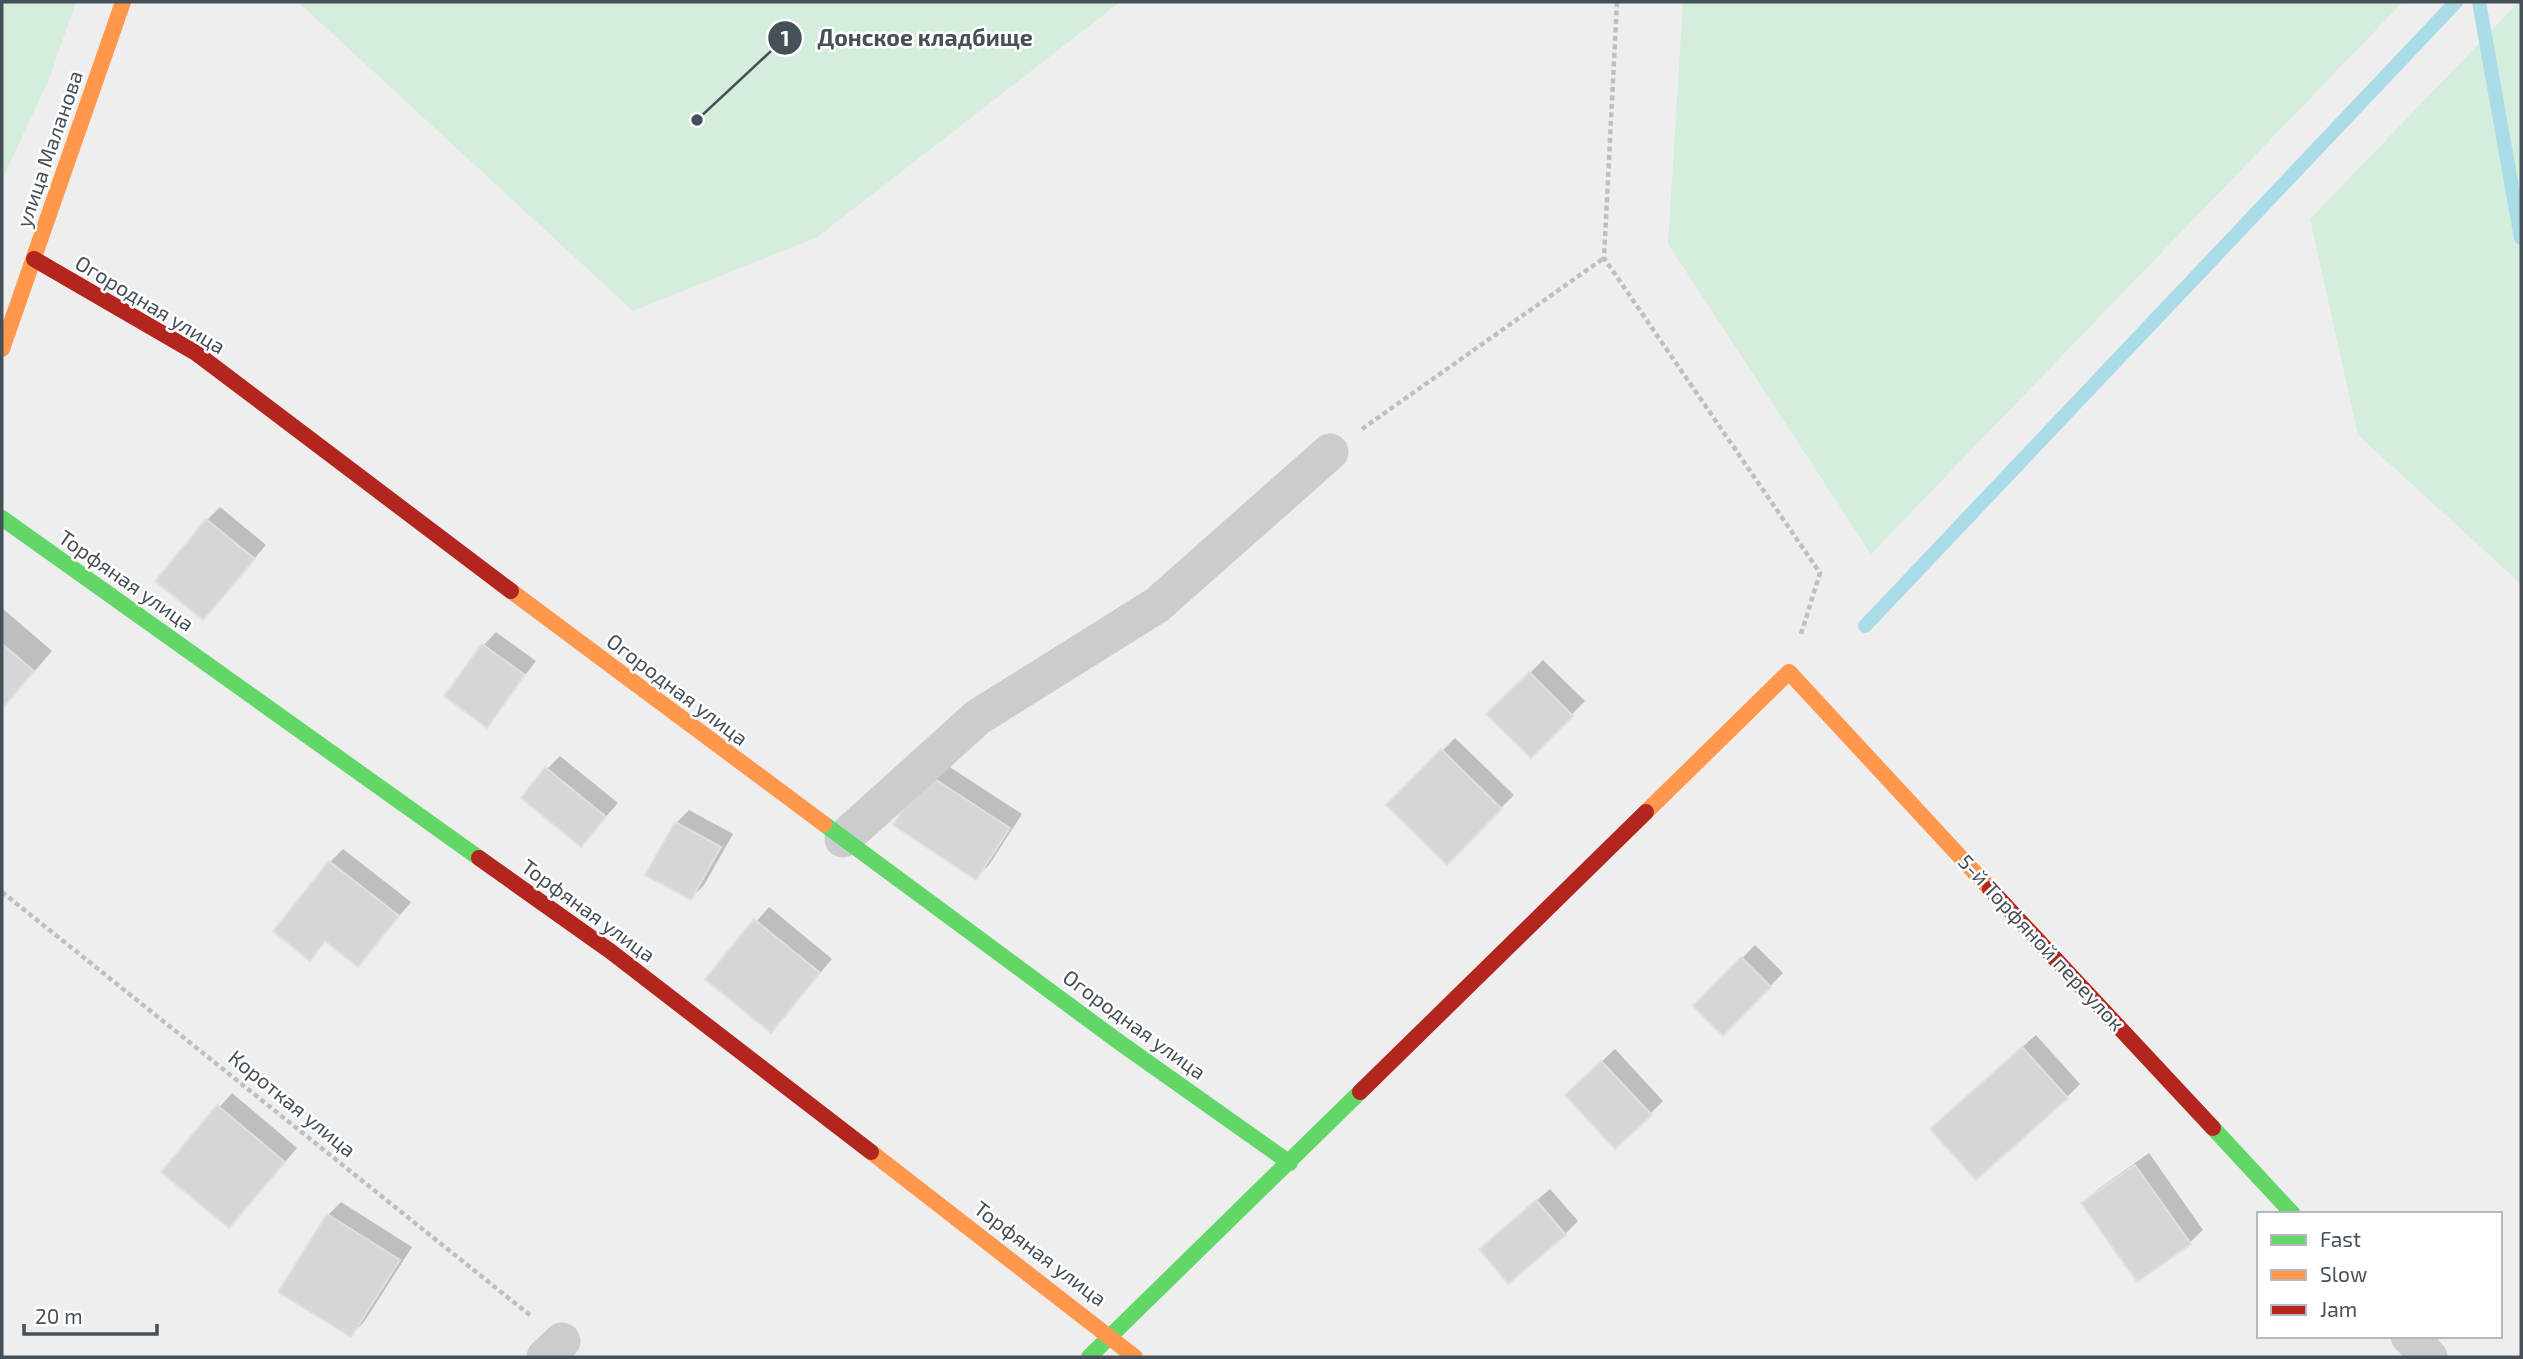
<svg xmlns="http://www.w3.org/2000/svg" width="2523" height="1359" font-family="'Exo 2',sans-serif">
	<rect width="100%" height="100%" fill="#efeeee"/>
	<path fill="#d4eddd" d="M2 2H76L49 79 2 180Z
		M298 2H1120L816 238 633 311Z
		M1683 2H2403L1871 554 1668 244Z
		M2519 2H2521V584L2358 435 2310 219Z"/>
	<path fill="#0003" d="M220 507 266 545 203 618 207 520Z
		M2 608 52 651 2 709Z
		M496 632 536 661 487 725 483 646Z
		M1543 660 1585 701 1531 756 1489 714Z
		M1455 738 1514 795 1447 862 1389 805Z
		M560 756 618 803 581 845 547 769Z
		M942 762 1022 814 989 865 976 878 895 825Z
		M689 810 733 834 704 885 691 898 676 823Z
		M343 849 411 902 358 965 327 940 309 958 330 862Z
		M769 907 832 959 771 1031 707 978Z
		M1755 945 1783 973 1723 1034 1695 1006Z
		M2036 1035 2080 1084 2067 1097 1945 1116Z
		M1615 1049 1663 1101 1650 1114 1580 1082Z
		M232 1093 297 1148 242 1213 163 1171Z
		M2149 1153 2203 1230 2189 1243 2084 1203 2097 1190Z
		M1550 1189 1578 1221 1565 1234 1481 1249Z
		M341 1202 412 1247 364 1322 351 1335 328 1215Z"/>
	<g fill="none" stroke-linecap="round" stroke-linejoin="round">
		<path stroke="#aadce8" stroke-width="14" d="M2479 2 2521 238
			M1865 626 2456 2"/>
	</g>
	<path fill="#d6d6d8" stroke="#e0e0e1" stroke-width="2" d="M206 519 255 559 203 620 155 581Z
		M2 644 34 671 2 709Z
		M482 644 525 675 487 728 444 696Z
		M1529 672 1573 716 1531 758 1486 714Z
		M1441 749 1502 809 1447 865 1386 805Z
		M545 767 606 817 581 847 521 798Z
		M927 774 1010 828 976 880 893 825Z
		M675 822 721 847 691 900 645 875Z
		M329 861 399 916 358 967 325 941 310 961 273 931Z
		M754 919 820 973 771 1033 705 979Z
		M1741 957 1771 987 1723 1036 1693 1006Z
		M2022 1047 2068 1098 1976 1180 1930 1129Z
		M1601 1061 1652 1115 1615 1149 1565 1095Z
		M217 1105 285 1162 229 1228 161 1172Z
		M2135 1165 2191 1244 2137 1282 2081 1203Z
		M1536 1200 1566 1235 1508 1284 1479 1249Z
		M327 1214 400 1260 351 1337 278 1292Z"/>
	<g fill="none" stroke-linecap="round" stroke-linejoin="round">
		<path stroke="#b8c3bf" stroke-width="4.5" stroke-dasharray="5 3.5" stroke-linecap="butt" d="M1617 2 1604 258 1820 573 1801 634
			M1362 429 1604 258
			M2 892 531 1316"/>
		<path stroke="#cacdcf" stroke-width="37" d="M843 839 978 717 1157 605 1330 452
			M2409 1336 2429 1357
			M545 1357 562 1341"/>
		<path stroke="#63d668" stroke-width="16" d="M2 518 479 858
			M824 824 1119 1042 1290 1163
			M2213 1128 2293 1214
			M1089 1357 1360 1092"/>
		<path stroke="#ff974d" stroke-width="16" d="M2 349 123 2
			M511 591 824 824
			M1646 812 1789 672 1990 889
			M871 1152 1135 1357"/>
		<path stroke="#b3261e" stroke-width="16" d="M34 259 196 353 511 591
			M479 858 610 951 871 1152
			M1990 889 2213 1128
			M1360 1092 1646 812"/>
	</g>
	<g text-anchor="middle" stroke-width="5" stroke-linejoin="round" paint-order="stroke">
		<g font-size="21" fill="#465059" stroke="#fff">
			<text transform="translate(50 149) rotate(-71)" y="7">улица Маланова</text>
			<text transform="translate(150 305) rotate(31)" y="7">Огородная улица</text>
			<text transform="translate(126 581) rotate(35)" y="7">Торфяная улица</text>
			<text transform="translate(677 690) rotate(37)" y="7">Огородная улица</text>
			<text transform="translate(588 911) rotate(36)" y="7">Торфяная улица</text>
			<text transform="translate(2041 943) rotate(47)" y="7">5-й Торфяной переулок</text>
			<text transform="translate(1134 1025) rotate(36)" y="7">Огородная улица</text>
			<text transform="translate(292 1104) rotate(39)" y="7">Короткая улица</text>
			<text transform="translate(1040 1254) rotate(37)" y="7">Торфяная улица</text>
		</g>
	</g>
	<path fill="none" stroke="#465059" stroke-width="2.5" d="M697 120L785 38"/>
	<g fill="#465059" stroke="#fff" stroke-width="2.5">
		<circle cx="697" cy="120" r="7"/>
		<circle cx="785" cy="38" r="18"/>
	</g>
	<g font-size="21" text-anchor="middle" font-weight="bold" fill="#fff">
		<text x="785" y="46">1</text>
	</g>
	<g font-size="23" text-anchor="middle" font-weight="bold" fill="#465059" stroke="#fff" stroke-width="5" stroke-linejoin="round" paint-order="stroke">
		<text x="925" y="46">Донское кладбище</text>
	</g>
	<rect width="2523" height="1359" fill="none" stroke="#465059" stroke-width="7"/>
	<rect x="2257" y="1212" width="245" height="126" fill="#ffffff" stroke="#b5b9bd" stroke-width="2"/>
	<rect x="2271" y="1235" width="35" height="10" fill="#63d668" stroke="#b5b9bd" stroke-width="2"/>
	<text x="2320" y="1247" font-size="21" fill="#465059">Fast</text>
	<rect x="2271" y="1270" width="35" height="10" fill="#ff974d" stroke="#b5b9bd" stroke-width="2"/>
	<text x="2320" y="1282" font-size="21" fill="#465059">Slow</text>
	<rect x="2271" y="1305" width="35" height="10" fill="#b3261e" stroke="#b5b9bd" stroke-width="2"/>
	<text x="2320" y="1317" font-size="21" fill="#465059">Jam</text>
	<path d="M24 1324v10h133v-10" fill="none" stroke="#465059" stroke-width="3.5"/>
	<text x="35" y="1324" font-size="21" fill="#465059" stroke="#ffffff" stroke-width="5" paint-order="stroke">20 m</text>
</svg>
